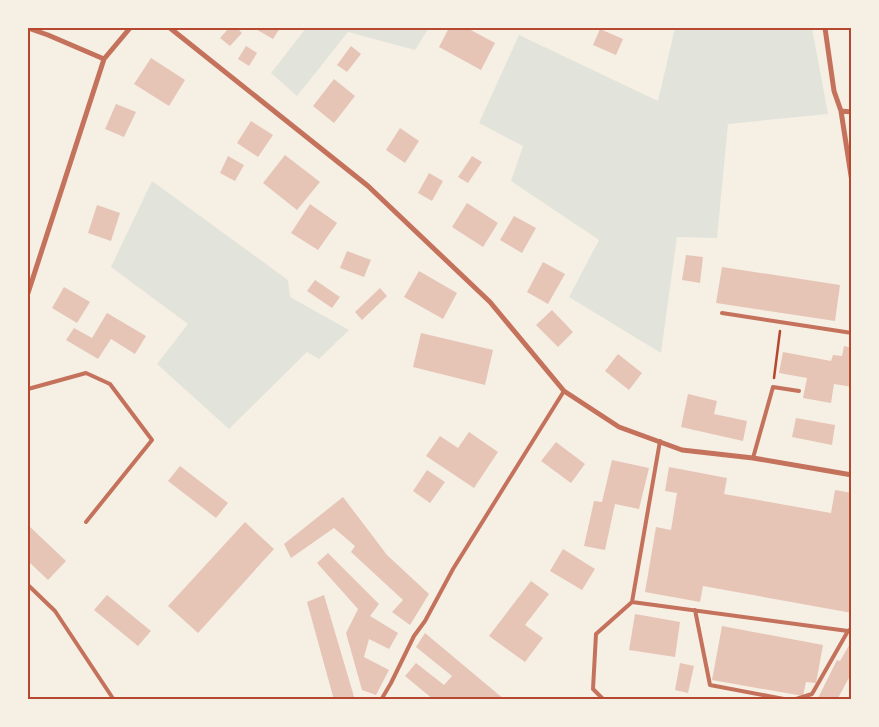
<svg xmlns="http://www.w3.org/2000/svg" width="879" height="727" font-family="Raleway,sans-serif">
	<rect width="100%" height="100%" fill="#f6efe4"/>
	<path fill="#e2e4dc" d="M306 28H426L428 29 415 50 348 32 297 96 271 73Z
		M675 28H812L828 114 728 124 717 238 677 237 661 353 569 297 599 240 511 181 523 146 479 123 519 35 658 101Z
		M152 181 288 280 290 297 349 330 319 359 307 352 229 429 157 364 188 324 111 267Z"/>
	<path fill="#e6c5b7" d="M229 28H237L242 33 230 46 220 38Z
		M254 28H280L273 39Z
		M449 28H467L495 43 481 70 439 47Z
		M600 29 623 39 616 55 593 45Z
		M246 46 257 53 249 66 238 59Z
		M351 46 361 54 347 72 337 65Z
		M151 58 185 80 169 106 134 84Z
		M334 79 355 96 334 123 313 106Z
		M116 104 136 112 124 137 105 129Z
		M251 121 273 135 258 157 237 143Z
		M400 128 419 141 405 163 386 150Z
		M285 155 320 182 297 210 263 183Z
		M228 156 244 165 235 181 220 173Z
		M472 156 482 162 468 183 458 177Z
		M429 173 443 181 432 201 418 193Z
		M467 203 498 223 483 247 452 227Z
		M310 204 337 223 318 250 291 233Z
		M97 205 120 213 111 241 88 233Z
		M514 216 536 228 522 253 500 240Z
		M347 251 371 260 364 277 340 268Z
		M686 255 703 257 700 283 682 280Z
		M543 262 565 274 548 304 527 292Z
		M722 267 840 285 835 321 716 303Z
		M419 271 457 293 443 319 404 297Z
		M315 280 340 297 332 308 307 291Z
		M64 287 90 302 77 323 52 308Z
		M380 288 387 296 362 320 355 312Z
		M552 310 573 332 558 347 536 325Z
		M107 313 146 336 135 354 111 339 98 359 66 340 74 328 92 338Z
		M421 333 493 350 485 385 413 367Z
		M844 346 852 348V387L834 384 831 403 803 398 807 378 779 373 783 352 831 361 833 355 842 356Z
		M618 354 642 373 629 390 605 371Z
		M688 394 717 401 714 414 747 421 743 441 681 427Z
		M796 418 835 425 832 445 792 437Z
		M469 432 498 452 474 488 426 456 440 436 458 448Z
		M556 442 585 464 571 483 541 461Z
		M612 460 649 468 639 509 615 504 605 550 584 546 594 501 602 502Z
		M180 466 228 503 216 518 168 481Z
		M669 467 727 478 724 494 831 513 835 490 852 493V613L703 586 700 602 645 592 656 527 671 530 677 493 665 491Z
		M427 470 445 482 430 503 413 491Z
		M343 497 387 555 429 594 410 625 392 612 403 600 351 552 355 546 334 528 291 558 284 544Z
		M245 522 274 549 198 633 168 606Z
		M28 525 66 561 48 580 28 561Z
		M563 549 595 569 582 590 550 571Z
		M328 553 379 604 370 616 398 633 389 649 369 639 364 657 389 670 376 695 362 690 346 633 358 609 317 563Z
		M531 581 549 594 525 625 543 638 525 662 489 636Z
		M107 595 151 631 138 646 94 610Z
		M324 595 355 700H334L307 602Z
		M635 614 680 622 675 657 629 650Z
		M722 626 823 645 816 683 806 682 803 696 712 680Z
		M425 633 505 700H434L405 676 416 663 444 685 452 676 416 647Z
		M852 640V672L837 700H817L837 660 840 661Z
		M680 663 694 666 688 693 675 690Z"/>
	<g fill="none" stroke-linecap="round" stroke-linejoin="round">
		<path stroke="#b5482f" stroke-width="2.5" d="M774 378 780 331"/>
		<path stroke="#c5725c" stroke-width="4" d="M722 313 852 333
			M28 389 86 373 110 384 152 440 86 522
			M753 458 773 387 799 391
			M28 585 55 611 114 700
			M632 602 848 631 852 628
			M695 610 710 685 789 700
			M381 700 391 683 414 636 425 621 453 569 564 391
			M604 700 593 689 596 634 632 602 660 441
			M793 700 812 694 848 631"/>
		<path stroke="#c5725c" stroke-width="5" d="M28 28 48 35 104 59
			M170 28 368 186 490 302 564 391 619 427 682 450 753 458 852 475
			M825 28 834 91 841 111 852 182
			M841 111 852 112
			M28 293 104 59 130 28"/>
	</g>
	<rect width="879" height="727" fill="none" stroke="#f6efe4" stroke-width="58"/>
	<rect x="29" y="29" width="821" height="669" fill="none" stroke="#b5482f" stroke-width="2"/>
</svg>
